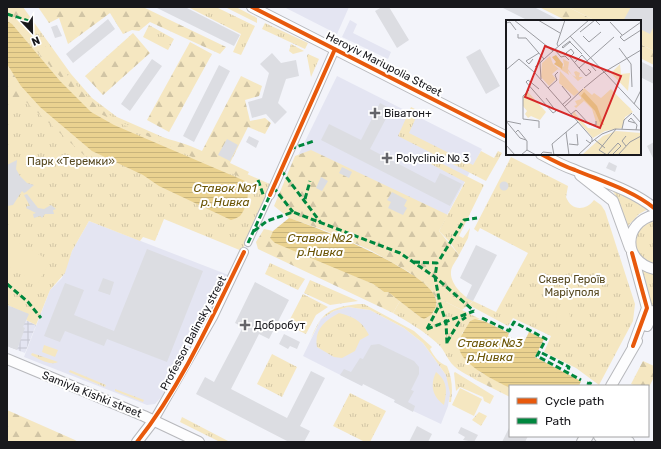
<svg xmlns="http://www.w3.org/2000/svg" width="661" height="449" font-family="Rubik,sans-serif">
	<defs>
		<pattern id="industrial-grid" width="8" height="8" patternUnits="userSpaceOnUse"><rect width="8" height="8" fill="#e4e5f2"/><path d="M0 4h8M4 0v8" fill="none" stroke="#c3c4cf"/></pattern>
		<pattern id="grass-tufts" width="24" height="20" patternUnits="userSpaceOnUse"><rect width="24" height="20" fill="#f5e7c1"/><path d="M3 7l-1-3M5 7V3M7 7l1-3M15 17l-1-3M17 17v-4M19 17l1-3" fill="none" stroke="#d1c5a5"/></pattern>
		<pattern id="forest-firs" width="22" height="20" patternUnits="userSpaceOnUse"><rect width="22" height="20" fill="#f5e7c1"/><path d="M5 1l3.5 6h-7zM16 11l3.5 6h-7z" fill="#d1c5a5"/></pattern>
		<pattern id="water-rules" width="6" height="5" patternUnits="userSpaceOnUse"><rect width="6" height="5" fill="#ead290"/><path d="M0 2.5h6" fill="none" stroke="#c8b47c"/></pattern>
	</defs>
	<rect width="100%" height="100%" fill="#f3f4fa"/>
	<path fill="#e4e5f2" d="M284 7H349L337 34Z
		M350 20 357 24 353 33 391 52 388 59 342 37Z
		M337 76 482 149 437 234 292 168Z
		M89 221 231 276 170 387 155 404 147 405 24 357 50 290 62 278 72 251Z
		M348 307 370 310 404 328 423 343 446 375 449 385 450 393 448 406 441 424 394 402 395 400 363 383 362 386 303 356 321 319 334 311Z"/>
	<path fill="url(#industrial-grid)" d="M7 305 29 314 26 320 36 325 25 353 7 346Z"/>
	<path fill="url(#grass-tufts)" d="M7 7H23L71 74 92 98 117 117 272 185 242 251 164 219 155 241 143 237 140 241 89 221 72 251 65 273 50 290 36 325 26 320 28 314 7 305Z
		M188 7H216L255 26 241 55 233 52 241 34Z
		M225 7H236L257 18V23Z
		M265 23 308 43 305 49 262 29Z
		M149 25 174 39 168 50 143 37Z
		M291 44 304 51 293 54 289 51Z
		M308 54 319 59 311 77 307 56Z
		M411 107 419 111 409 133 473 165 481 151 494 158 498 151 502 153 486 181 398 136Z
		M511 157 568 186 566 197C571 211 586 211 594 200L601 205 605 211 635 304 633 321 599 385 576 368 544 352 551 336 513 318 508 326 469 305 473 301 496 312 528 253 480 228 478 232 474 229Z
		M431 158 484 185 459 236 463 238 470 228 468 238 459 255 449 241 439 231 465 182 429 163Z
		M612 190 650 208 639 214 628 226 618 199Z
		M654 221V264C629 256 629 225 654 221Z
		M270 263 305 279 298 290 265 274Z
		M642 270 654 274V304L652 309Z
		M310 280 358 301 330 305 304 293Z
		M303 294 328 307 316 315 306 334 287 325Z
		M436 297 484 321 479 319 470 321 467 328 462 333 463 356 480 372 476 380C467 374 455 370 449 360 445 354 443 348 437 343 424 331 408 322 393 313L400 301 420 317 433 313 437 304Z
		M358 304H364L414 331 432 347 430 349C435 358 439 363 447 366 452 378 453 389 451 402H449L450 393 446 375 423 343 404 328 370 310 348 307 334 311 321 319 311 338C323 311 329 308 358 304Z
		M339 313C354 317 362 321 369 335L360 340 355 351 342 358 334 357 317 347C314 330 324 321 339 313Z
		M44 345 58 350 55 357 42 352Z
		M32 353 58 362C50 366 39 359 31 355Z
		M272 354 297 367 282 397 257 384Z
		M70 370 106 385 105 387 69 372Z
		M436 372C448 381 447 392 444 405 432 396 430 385 436 372Z
		M455 372 494 396 490 404 484 401 483 397 460 387 456 391 454 373Z
		M115 389 144 400 143 402 115 391Z
		M350 393 386 411 370 442H365L333 426Z
		M479 412 487 416 481 426 472 420Z
		M182 417 230 442H220L180 422Z"/>
	<path fill="url(#forest-firs)" d="M7 7H20V10C48 48 74 94 116 119 142 135 175 138 202 151L241 76 262 86 259 96 245 100 250 121 265 118 271 123 265 134 248 127 230 163 249 172 245 179 190 156 90 109 7 19Z
		M38 7H143L226 47 220 54 150 22 139 31 132 30 123 34 110 13 68 44 59 18 49 23Z
		M539 7H568L596 21H567Z
		M133 33 150 53 103 95 85 76Z
		M190 42 212 54 169 132 147 120Z
		M640 44 654 51V65L640 58Z
		M7 64 21 86 40 107 95 152 90 158 84 155 26 102 7 97Z
		M311 150 448 215 439 231 459 255C457 260 451 266 451 272 450 284 464 297 473 301L462 310 436 297 409 272 370 250 324 230 289 218 274 206 295 156Z
		M264 229 273 231 270 238 373 284 384 292H388L400 301 393 313 258 249 256 242Z
		M643 361 654 366V377L648 389V386H636L631 384Z
		M480 372 510 388V397L476 380Z
		M7 410 75 440 78 442H7Z"/>
	<path fill="#f5e7c1" d="M568 7H654V51L640 44V21H596Z
		M7 234 11 236V238L50 261 38 283 7 265Z
		M556 316a7 7 0 1 1 14 0a7 7 0 1 1-14 0Z
		M460 388 482 399 474 416 452 405Z"/>
	<path fill="url(#water-rules)" d="M7 21 12 24 60 81 91 112 114 125 245 181C251 190 247 208 240 216 237 218 234 219 231 220L159 186 143 175 92 151 40 107 21 86 7 64Z
		M289 218C312 225 447 277 436 306 434 313 430 316 424 319L420 317 388 292H384L373 284 275 243 270 238 273 231Z
		M475 319 484 321 509 333 508 336 523 344 529 332 544 339 535 357 581 381 579 386H510V388C496 381 459 364 459 346 459 336 466 329 470 321Z"/>
	<path fill="#dcdde2" d="M155 7H185L240 35 234 46Z
		M382 7H389L409 40 397 48 375 11Z
		M501 7H534L561 21H529Z
		M631 7 654 8V26L650 34 640 29V21H623Z
		M108 19 115 29 73 63 66 54Z
		M57 25 62 36 55 38 51 27Z
		M480 49 500 86 486 94 466 57Z
		M272 53 281 63 296 60 299 76 286 79 278 103 287 112 275 124 266 114 252 118 248 102 262 98 269 73 260 64Z
		M152 59 162 66 130 111 121 104Z
		M640 61 654 68V84L640 77Z
		M219 65 230 71 194 142 183 136Z
		M380 103 391 109 370 149 435 183 440 173 462 184 450 206 321 140 329 124 361 140Z
		M249 136 259 141 256 148 246 142Z
		M227 139 238 145 230 161 218 155Z
		M654 142V160L647 146Z
		M17 160 16 169 20 176 27 183 34 185 26 192 24 193 22 191 13 205 7 206V165Z
		M609 162 617 166 615 172 606 168Z
		M342 167 352 172 349 178 339 173Z
		M321 177 328 181 322 191 316 188Z
		M499.5 186a4.5 4.5 0 1 1 9 0a4.5 4.5 0 1 1-9 0Z
		M392 192 407 200 404 206 407 208 403 215 388 208 391 202 387 200Z
		M27 194 38 208 44 209 51 205 56 209 53 210 54 214H45L42 218 40 216 34 218 33 214 36 213 26 208 27 206H30L24 195Z
		M476 245 497 255 473 301 466 298 472 285 460 278Z
		M147 249 203 271 167 362 107 339 104 346 65 331 60 342 44 336 65 283 84 290 74 315 114 331Z
		M103 278 114 282 110 295 98 291Z
		M255 282 289 300 269 339 259 334 231 389 287 418 311 371 325 378 300 426 310 431 304 442H289L196 394 205 377 214 382 243 327 235 323Z
		M7 305 29 314 23 327 25 328 17 350 7 346Z
		M284 334 300 342 297 349 290 346 288 349 279 344Z
		M379 344 414 361 419 367V374L411 390 414 391 408 402 415 406 413 412 394 402 395 400 363 384 362 386 340 375 344 369 351 372 360 358 363 359 371 345Z
		M417 426 432 434 428 442H409Z
		M510 426V436H528L525 442H502Z
		M461 427 478 435 474 442 463 440 465 437 458 433Z"/>
	<g fill="none" stroke-linecap="round" stroke-linejoin="round">
		<g stroke="#b7b8bc" stroke-width="8">
			<path id="pedestrian" d="M248 243 270 195"/>
		</g>
		<g stroke="#b7b8bc" stroke-width="10">
			<path id="minor" d="M270 195 335 49
				M154 420 213 317 244 252"/>
		</g>
		<g stroke="#b7b8bc" stroke-width="12">
			<path id="tertiary" d="M252 7 507 137
				M541 154C552 160 563 166 575 170 601 181 632 190 654 208
				M580 175 613 201 630 248
				M654 215C623 223 622 261 654 269
				M632 253 647 308 633 346
				M647 326 654 311
				M7 359 144 416 199 442
				M611 386 637 341
				M137 442 154 420"/>
		</g>
		<g stroke="#b7b8bc" stroke-width="14">
			<path id="secondary" d="M600 436 628 442
				M583 442 587 436"/>
		</g>
		<use href="#pedestrian" stroke="#fdfdfe" stroke-width="6"/>
		<use href="#minor" stroke="#fdfdfe" stroke-width="8"/>
		<use href="#tertiary" stroke="#fdfdfe" stroke-width="10"/>
		<use href="#secondary" stroke="#f8f9fc" stroke-width="12"/>
		<path stroke="#00873e" stroke-width="3" stroke-dasharray="6 3" stroke-linecap="butt" d="M7 14 32 22
			M290 149 314 141
			M281 170 321 223
			M258 180 264 197
			M273 187 293 212
			M305 199 310 181
			M254 231 267 221 293 212 400 253 435 277 474 311
			M248 243 270 195
			M440 259 464 220 477 218
			M414 262 437 263 435 277 440 304 446 322 447 344
			M7 284 28 302 41 318
			M482 318 509 331 514 322 546 339 537 356 581 380
			M427 329 474 311
			M427 329 440 304
			M447 342 459 322 466 317
			M542 353 569 367 568 370
			M587 383 590 384 591 382"/>
		<g stroke="#fff" stroke-width="6">
			<path id="cycleway" d="M252 7 507 137
				M541 154C552 160 563 166 575 170 601 181 632 190 654 208
				M270 195 335 49
				M632 253 647 308 633 346
				M137 442C182 385 212 317 244 252"/>
		</g>
		<use href="#cycleway" stroke="#e8590c" stroke-width="4"/>
	</g>
	<g fill="#65656a" stroke="#fff" stroke-width="1.5">
		<path d="M373 107h4v4h4v4h-4v4h-4v-4h-4v-4h4z"/>
		<path d="M385 152h4v4h4v4h-4v4h-4v-4h-4v-4h4z"/>
		<path d="M243 319h4v4h4v4h-4v4h-4v-4h-4v-4h4z"/>
	</g>
	<g text-anchor="middle" stroke-width="4" stroke-linejoin="round" paint-order="stroke">
		<g font-size="11" fill="#18181c" stroke="#fff">
			<text transform="translate(384 64) rotate(27)" y="4">Heroyiv Mariupolia Street</text>
			<text transform="translate(193 333) rotate(-62)" y="4">Professor Balinsky street</text>
			<text transform="translate(92 394) rotate(22)" y="4">Samiyla Kishki street</text>
		</g>
		<g font-size="11" fill="#18181c" stroke="#fff" text-anchor="start">
			<text x="384" y="117">Віватон+</text>
			<text x="396" y="162">Polyclinic № 3</text>
			<text x="254" y="329">Добробут</text>
		</g>
		<g font-size="11" fill="#55471e" stroke="#fff">
			<text x="71" y="165">Парк «Теремки»</text>
			<text x="572" y="283">Сквер Героїв<tspan x="572" dy="13">Маріуполя</tspan></text>
		</g>
		<g font-size="12" font-style="italic" fill="#6b5506" stroke="#fff">
			<text x="225" y="192">Ставок №1<tspan x="225" dy="14">р. Нивка</tspan></text>
			<text x="320" y="242">Ставок №2<tspan x="320" dy="14">р.Нивка</tspan></text>
			<text x="490" y="347">Ставок №3<tspan x="490" dy="14">р.Нивка</tspan></text>
		</g>
	</g>
	<g transform="translate(506 20)">
		<rect width="135" height="135" fill="#f3f4fa"/>
		<path d="M44 36 47 44 55 51 52 49 46 54 50 59 43 66 35 57 36 43ZM57 39 63 42 62 49 66 55 70 57 68 52 70 51 74 53 73 57H77L72 61 62 51 60 44 63 55 54 49 58 46ZM78 68 86 75 88 73 95 78 105 69 127 92 119 97 116 108 99 111 87 118 66 94 70 91 69 93 82 108 92 109 86 89 72 74Z" fill="#f5e7c1"/>
		<path d="M114 44 115 54 124 53 122 71 105 53ZM54 51 73 72 68 76 53 63ZM75 76 89 91 94 105 98 103 91 86 107 108 93 111 87 89 78 81 70 88 68 86 71 85 69 81 75 79ZM111 76 125 89 112 104 107 90Z" fill="#f5e7c1"/>
		<path d="M22 72 40 92 34 100 25 96 22 98 19 94 21 91 17 86V76ZM110 111 135 113V135L77 134 97 116Z" fill="#f5e7c1"/>
		<path d="M50 35 57 44 56 49 48 44 50 42 46 37ZM78 72 91 86 98 105H95L89 91 75 76Z" fill="#ead290"/>
		<path fill="none" stroke="#9b9ca1" stroke-width="1" d="M8 0 47 31 83 0M32 0 54 13M104 2 116 15M135 2 114 17 118 21 135 10M0 3 4 2 10 10M74 12 89 0 94 5M12 14V18H20L38 39M64 16 135 91M77 16 83 22 95 12M64 21V22L57 28 56 27ZM64 22 76 34M52 26 51 24 59 0M113 28 125 44 126 67M49 30 55 37 59 36 63 40M64 37 68 33 65 29 60 33 64 37 73 48 74 49 80 56 85 52 82 49M27 39 23 44 20 41 33 33M68 43 76 35 90 51M29 47 47 31M73 48 108 17M0 50 13 39 28 52M29 53 86 118V122M35 59 34 43 38 39M56 66 65 77 56 85M42 68 51 60 49 55 52 52M78 68 95 54 135 30M33 69 22 60 20 62 47 93 50 91 40 78M23 70 17 76V99L33 101V108M128 84 135 70M58 87 77 69M65 94 70 90 83 104 90 105V101M127 94 135 103M0 101 14 118 20 120M0 101 15 104M129 103 122 101 125 98 131 105 130 110M116 109 118 100 126 93M60 112 63 135M9 113 12 110 21 121V130M120 116 116 121 120 126M80 120 84 123 96 114 109 109 135 110M89 120 99 128M63 124 72 125 71 114M0 125 9 135M15 135 21 130 30 135M34 135 37 132 46 133M48 135 46 124 72 102M72 135 85 123M101 135 93 130 110 109M101 135 112 123 115 126 106 135M112 135 124 122 135 116"/>
		<path fill="#d62828" fill-opacity="0.15" stroke="#d62828" stroke-width="2" d="M39 26 115 56 94 108 19 77Z"/>
		<rect width="135" height="135" fill="none" stroke="#18181c" stroke-width="2"/>
	</g>
	<rect width="661" height="449" fill="none" stroke="#18181c" stroke-width="16"/>
	<rect x="509" y="385" width="140" height="52" fill="#ffffff" stroke="#a3a3a4"/>
	<rect x="517" y="398" width="20" height="6" fill="#e8590c" stroke="#a3a3a4"/>
	<text x="545" y="405" font-size="12" fill="#18181c">Cycle path</text>
	<rect x="517" y="418" width="20" height="6" fill="#00873e" stroke="#a3a3a4"/>
	<text x="545" y="425" font-size="12" fill="#18181c">Path</text>
	<g transform="translate(32 32) rotate(158)" stroke="#ffffff" stroke-width="3" paint-order="stroke">
	<path d="M0-3L7 15L0 10L-7 15Z" fill="#18181c"/>
	<text y="-6" font-size="11" font-weight="bold" text-anchor="middle" fill="#18181c">N</text>
	</g>
</svg>
